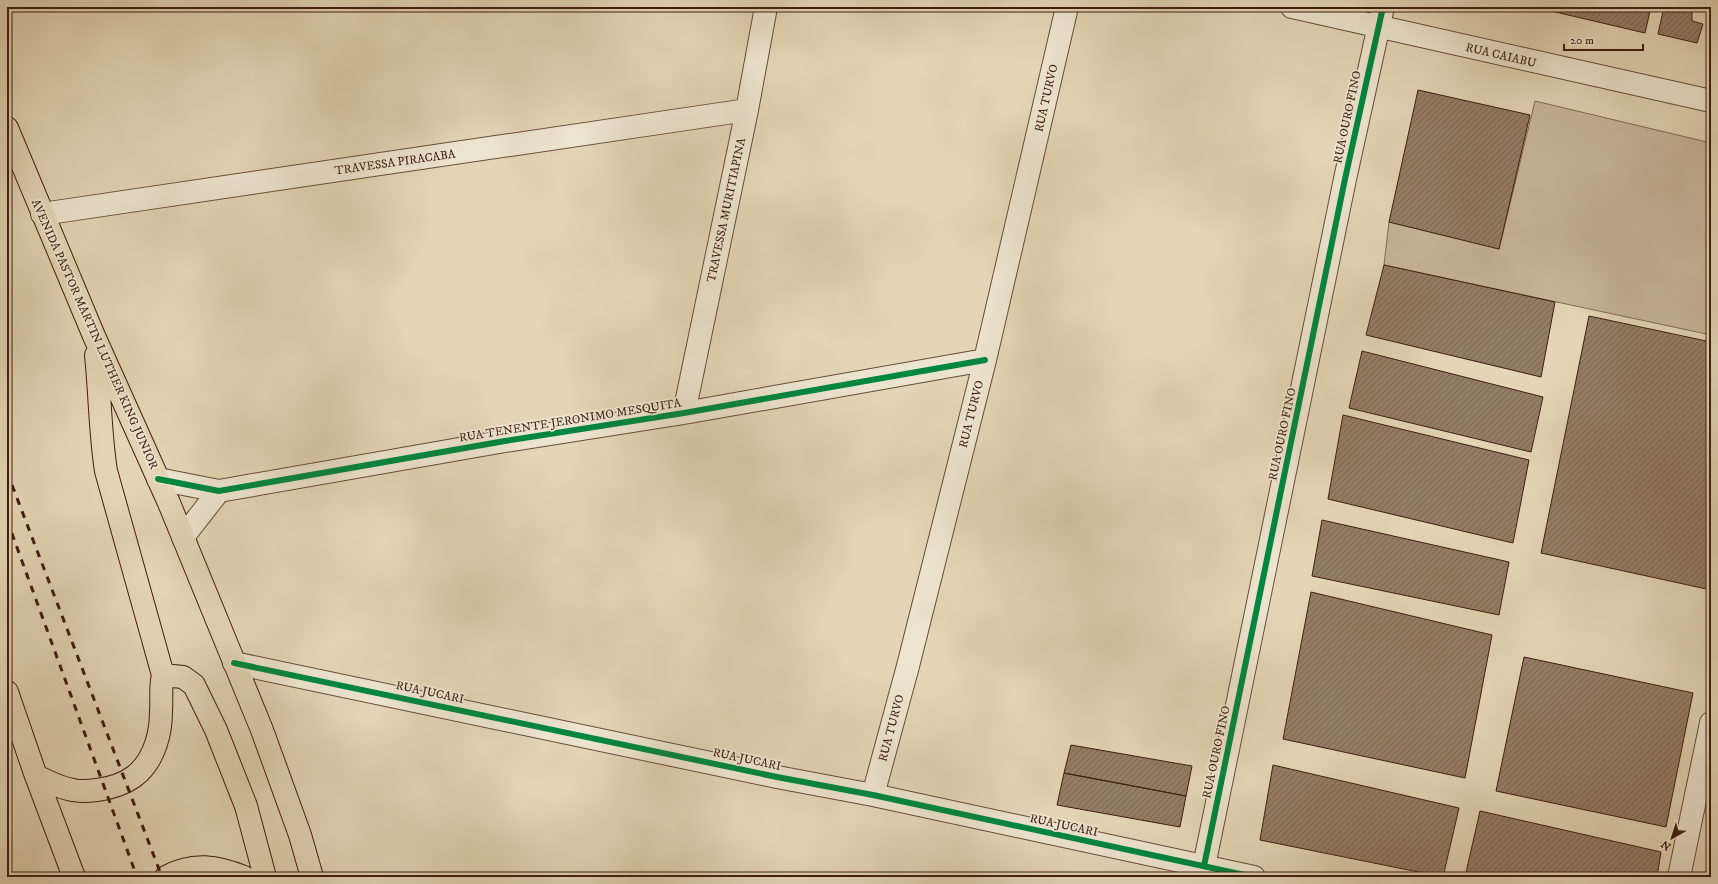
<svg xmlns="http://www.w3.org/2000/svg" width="1718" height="884" font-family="'IM FELL DW Pica',serif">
	<defs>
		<pattern id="building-hatch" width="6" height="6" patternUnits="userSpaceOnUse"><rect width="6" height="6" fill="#947d65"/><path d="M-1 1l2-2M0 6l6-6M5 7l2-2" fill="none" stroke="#7a6652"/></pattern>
	</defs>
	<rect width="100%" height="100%" fill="#e3d5b5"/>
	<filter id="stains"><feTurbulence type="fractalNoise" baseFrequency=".005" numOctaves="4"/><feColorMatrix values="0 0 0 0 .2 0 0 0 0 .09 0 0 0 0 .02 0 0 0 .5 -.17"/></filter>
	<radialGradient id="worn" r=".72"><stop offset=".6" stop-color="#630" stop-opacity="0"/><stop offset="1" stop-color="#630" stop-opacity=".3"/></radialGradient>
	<path fill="#c7b699" stroke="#836a54" d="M1535 101 1711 143V335L1384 265 1389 222 1499 249Z"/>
	<path fill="url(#building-hatch)" stroke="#3f1e0f" d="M1552 7H1651L1645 33 1551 11Z
		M1664 7H1692V21L1703 24 1697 43 1658 34Z
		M1418 90 1530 115 1499 249 1389 222Z
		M1384 265 1555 302 1541 377 1366 335Z
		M1589 316 1711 342V590L1541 553Z
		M1362 351 1543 397 1531 452 1349 408Z
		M1343 415 1529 460 1513 543 1328 499Z
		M1322 520 1509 562 1499 615 1312 576Z
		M1311 592 1492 635 1465 778 1283 739Z
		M1524 657 1693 693 1666 827 1496 791Z
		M1071 745 1192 766 1186 796 1064 773Z
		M1273 765 1459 808 1443 877 1260 840Z
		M1064 773 1186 796 1180 827 1057 805Z
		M1480 811 1661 852 1657 877H1465Z"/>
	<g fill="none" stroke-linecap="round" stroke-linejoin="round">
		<g stroke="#684c38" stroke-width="24">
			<path id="street" d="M1292 7 1711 101
				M42 214 747 110
				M684 413 747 110 766 7
				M158 479 219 491 505 441 684 413 985 360
				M183 537 219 491
				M234 663 777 777 873 795 1254 877
				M873 795 908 666 985 360 1067 7
				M1204 866 1345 179 1383 7
				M1679 877 1711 723"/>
		</g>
		<g stroke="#3f1e0f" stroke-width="24">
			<path id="primary" d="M7 128 94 336 169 503 262 730 300 835 312 877
				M163 675 183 677 194 685 216 730 246 806 265 877
				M7 692 36 776 74 877
				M36 776C48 781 59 788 73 790 80 792 89 791 97 790 126 786 146 774 156 744 159 735 161 721 161 711 162 699 160 686 163 675L106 471C100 433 100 394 96 355
				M166 877C193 862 217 866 244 877"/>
		</g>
		<use href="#street" stroke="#ede4cf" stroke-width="22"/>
		<use href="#primary" stroke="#e3d5b5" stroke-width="22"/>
		<path stroke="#3f1e0f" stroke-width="3" stroke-dasharray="7 7" stroke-linecap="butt" d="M7 472 162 877
			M7 520 137 877"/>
		<g stroke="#ede4cf" stroke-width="8">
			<path id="cycleway" d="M158 479 219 491 505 441 684 413 985 360
				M234 663 777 777 873 795 1254 877
				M1204 866 1345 179 1383 7"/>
		</g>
		<use href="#cycleway" stroke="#00873e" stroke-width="6"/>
	</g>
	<g text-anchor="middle" stroke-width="3.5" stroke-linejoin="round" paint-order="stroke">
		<g font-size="12" fill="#3f1e0f" stroke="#ede4cf">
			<text transform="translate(1501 55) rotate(13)" y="4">RUA CAIABU</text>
			<text transform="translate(1046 98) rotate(-77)" y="4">RUA TURVO</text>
			<text transform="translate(1347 117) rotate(-78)" y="4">RUA OURO FINO</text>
			<text transform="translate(395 162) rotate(-8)" y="4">TRAVESSA PIRACABA</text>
			<text transform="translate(726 210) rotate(-78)" y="4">TRAVESSA MURITIAPINA</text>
			<text transform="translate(95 334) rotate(66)" y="4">AVENIDA PASTOR MARTIN LUTHER KING JUNIOR</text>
			<text transform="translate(971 414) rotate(-76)" y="4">RUA TURVO</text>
			<text transform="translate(570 420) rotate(-9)" y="4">RUA TENENTE JERONIMO MESQUITA</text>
			<text transform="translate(1282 434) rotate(-78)" y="4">RUA OURO FINO</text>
			<text transform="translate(430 692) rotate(12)" y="4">RUA JUCARI</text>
			<text transform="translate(891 728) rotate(-75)" y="4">RUA TURVO</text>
			<text transform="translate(1216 752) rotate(-78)" y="4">RUA OURO FINO</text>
			<text transform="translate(747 759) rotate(12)" y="4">RUA JUCARI</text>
			<text transform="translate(1064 825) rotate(12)" y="4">RUA JUCARI</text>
		</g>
	</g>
	<rect width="1718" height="884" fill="none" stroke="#e3d5b5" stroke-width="24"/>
	<rect x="8" y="8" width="1702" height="868" fill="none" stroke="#3f1e0f" stroke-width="2"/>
	<rect x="12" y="12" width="1694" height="860" fill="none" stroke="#3f1e0f"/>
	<g transform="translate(1672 838) rotate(219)" stroke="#ede4cf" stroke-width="3" paint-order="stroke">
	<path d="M0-3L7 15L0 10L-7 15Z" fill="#3f1e0f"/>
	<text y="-6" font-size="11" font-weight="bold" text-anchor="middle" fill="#3f1e0f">N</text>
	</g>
	<path d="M1564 44v6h79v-6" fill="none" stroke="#3f1e0f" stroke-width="2"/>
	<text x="1570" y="44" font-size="12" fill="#3f1e0f" stroke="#ede4cf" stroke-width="3" paint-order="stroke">20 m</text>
	<rect width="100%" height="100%" filter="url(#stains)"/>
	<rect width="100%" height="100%" fill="url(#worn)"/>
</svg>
